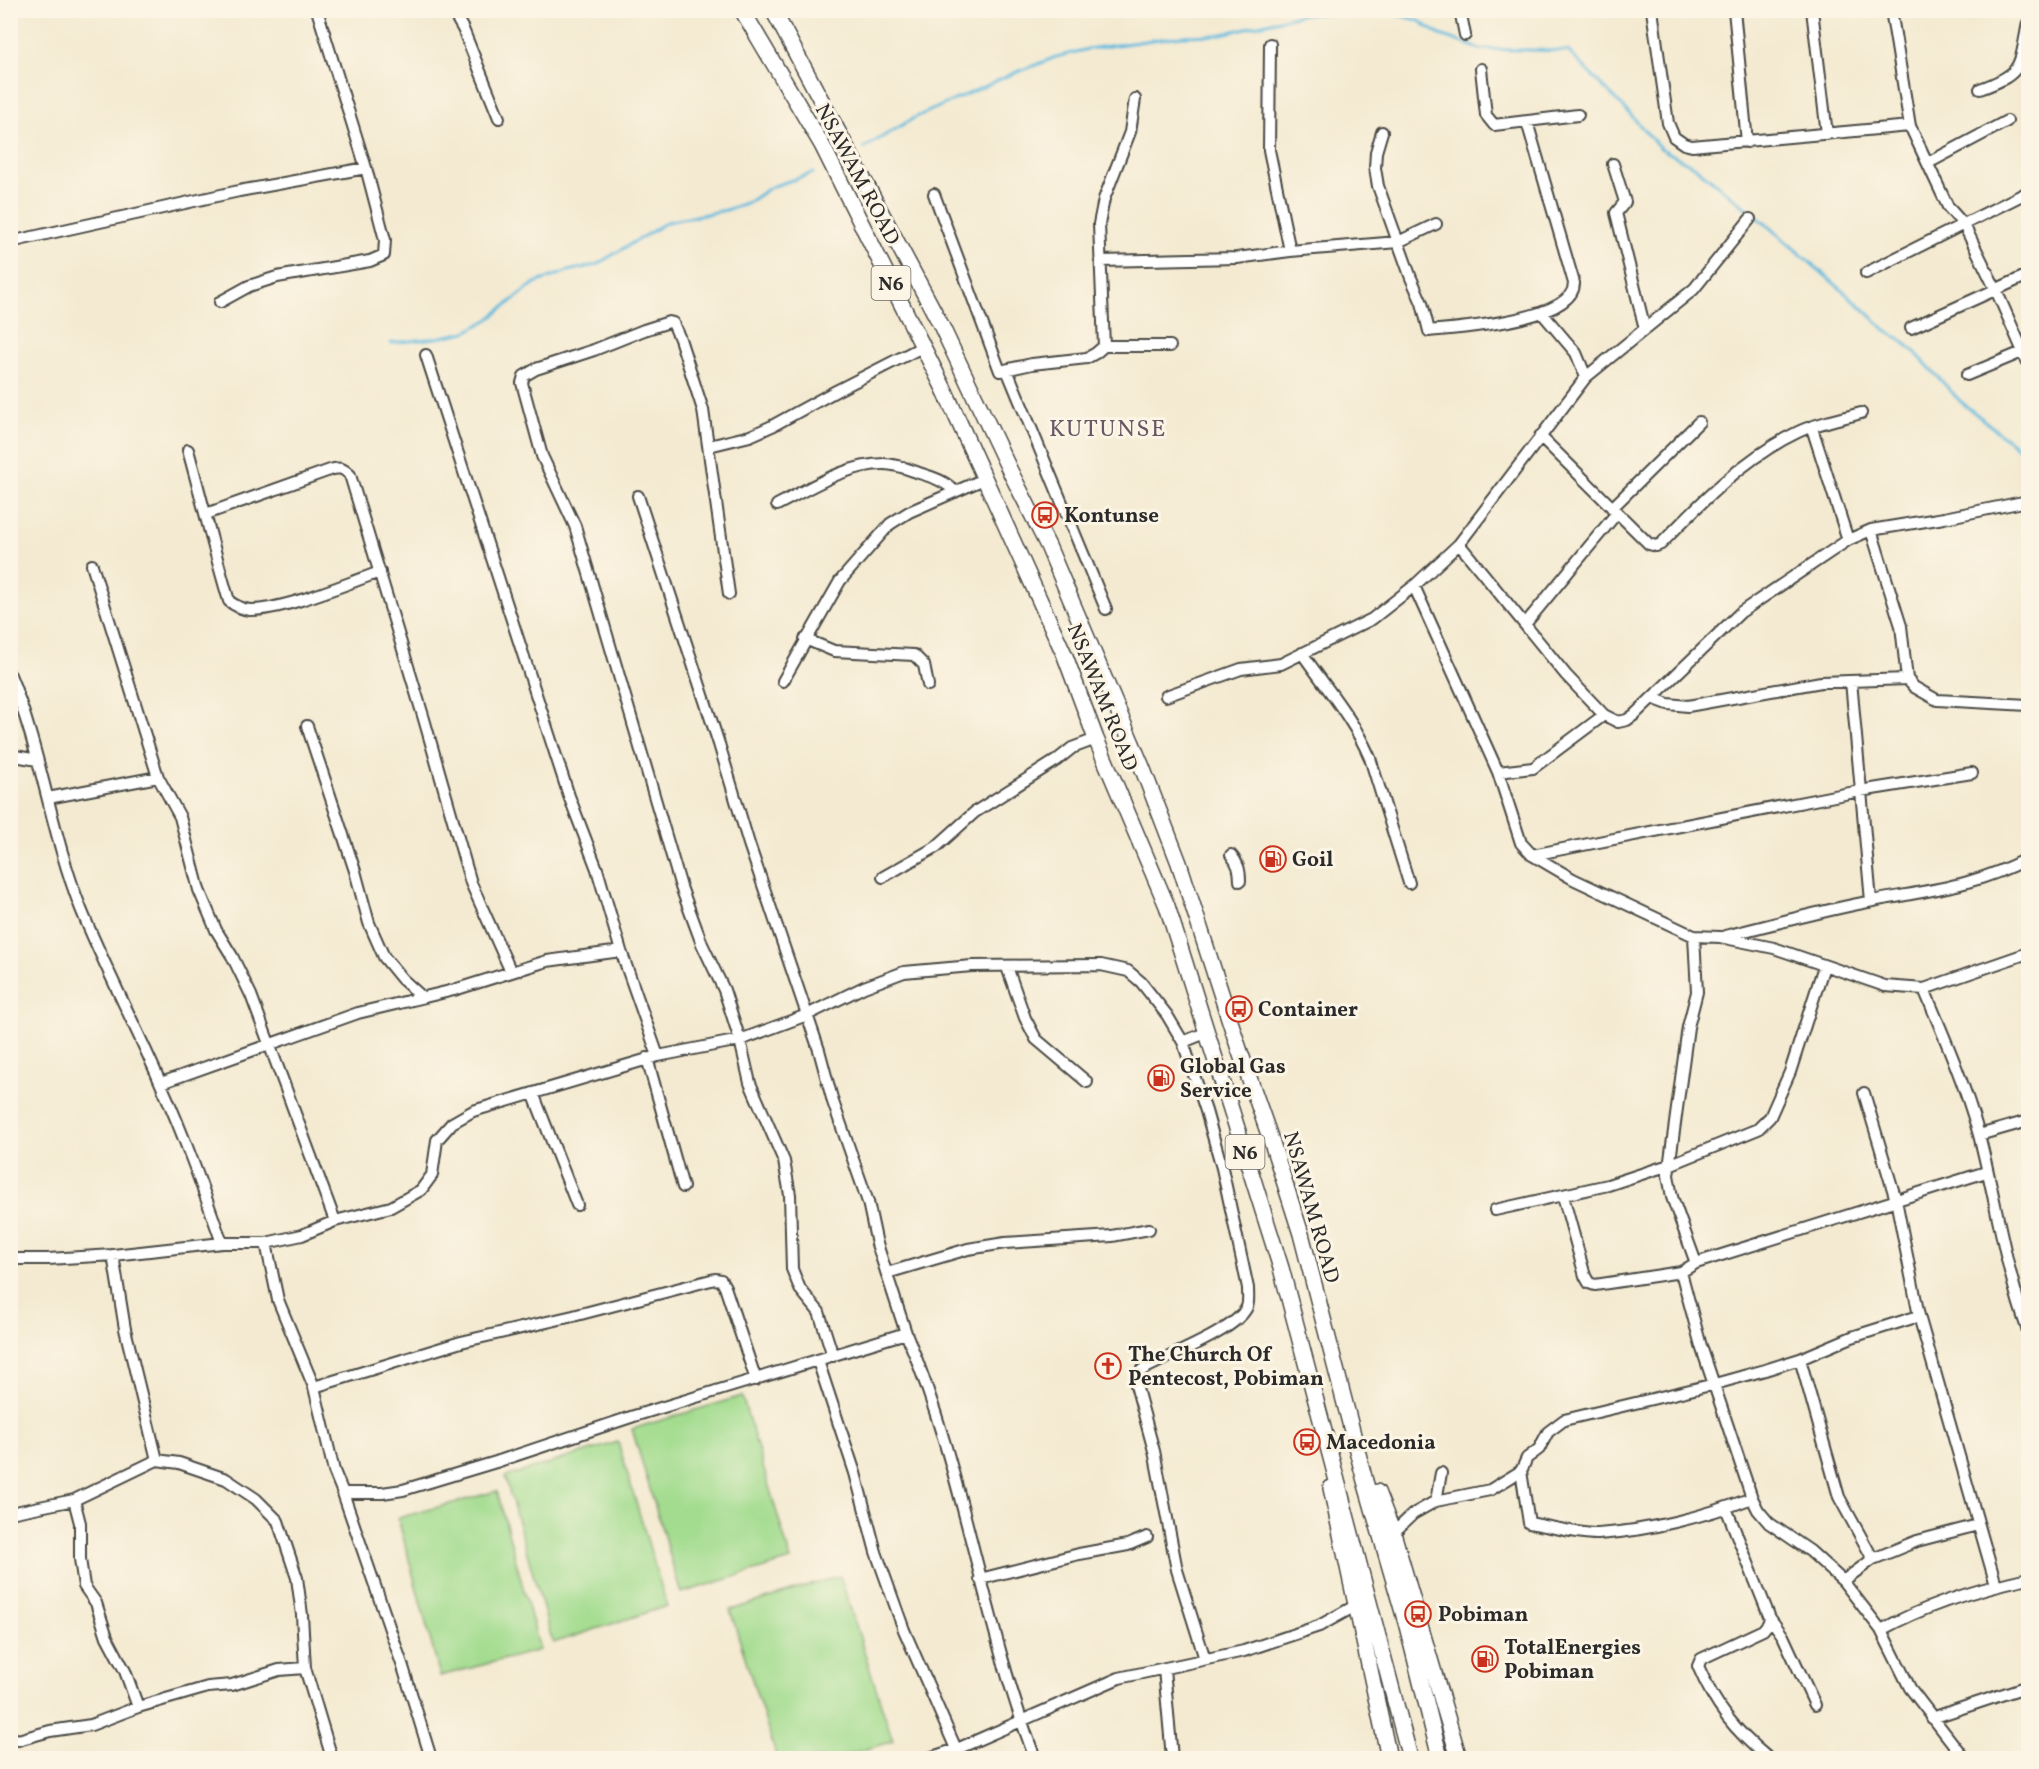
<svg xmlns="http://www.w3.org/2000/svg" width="2039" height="1769" font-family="Vollkorn,serif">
	<rect width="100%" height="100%" fill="#fcf5e5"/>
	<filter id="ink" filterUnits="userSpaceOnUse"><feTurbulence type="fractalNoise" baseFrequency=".0167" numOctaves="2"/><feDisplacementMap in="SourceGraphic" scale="12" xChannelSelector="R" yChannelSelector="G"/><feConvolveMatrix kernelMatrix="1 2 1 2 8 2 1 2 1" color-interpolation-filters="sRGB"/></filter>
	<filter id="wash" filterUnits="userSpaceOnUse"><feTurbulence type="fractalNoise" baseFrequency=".008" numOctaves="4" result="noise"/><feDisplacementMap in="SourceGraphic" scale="24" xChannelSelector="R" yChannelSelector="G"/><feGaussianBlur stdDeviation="1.35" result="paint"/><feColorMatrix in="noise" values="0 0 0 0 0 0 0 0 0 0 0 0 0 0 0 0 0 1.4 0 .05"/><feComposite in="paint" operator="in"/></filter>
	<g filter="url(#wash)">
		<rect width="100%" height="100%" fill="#f4ead1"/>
		<path fill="#a3dc8f" stroke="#67845d" stroke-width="1.5" d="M742 1396 791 1560 681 1593 632 1429Z
			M618 1442 667 1606 553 1643 505 1477Z
			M497 1491 540 1650 440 1676 398 1518Z
			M840 1576 893 1741 838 1758H777L730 1610Z"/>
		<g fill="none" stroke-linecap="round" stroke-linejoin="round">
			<path stroke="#61bade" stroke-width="3" d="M864 148 914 118 1010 75 1056 57 1088 49 1145 41 1182 36 1218 35 1304 14 1390 13 1418 20 1438 34 1480 49 1568 51 1629 113 1660 148 1695 167 1767 225 1866 311 1887 332 1897 337 1914 351 1960 401 2028 456
				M391 343 437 338 466 332 489 319 535 283 568 271 596 265 667 222 726 210 749 202 771 187 813 173"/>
		</g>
	</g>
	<g filter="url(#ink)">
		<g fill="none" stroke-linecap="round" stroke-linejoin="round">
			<g stroke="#494844" stroke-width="14">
				<path id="minor" d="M452 10 463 29 499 118
					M1460 10 1465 35
					M1652 10 1668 123 1674 137 1684 144 1692 146 1910 126
					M1734 10 1747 142
					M1812 10 1827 134
					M1891 10 1910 126 1948 207 1964 225 1996 290 2028 363
					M1270 44 1269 150 1290 251
					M1481 69 1486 115 1494 125 1578 115
					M1980 89C2024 73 2019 67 2028 23
					M1382 132 1376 152 1375 168 1378 186 1411 278 1422 303 1429 331C1457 328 1575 321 1574 283L1527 122
					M1928 163 2007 121
					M1613 164 1625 202 1616 213 1645 329
					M934 194 1000 371 1032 364 1087 358 1096 353 1104 346 1099 224 1104 199 1130 132 1135 99
					M10 242 239 191 366 168
					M1100 261 1237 258 1290 251 1398 242 1436 224
					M1866 273 2028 192
					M220 302 249 286 277 277 370 261 384 255 385 240 366 168 317 10
					M1542 313 1576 353 1586 377
					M1911 328 2028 275
					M1104 346H1170
					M426 355 569 796 597 869 621 951 658 1056
					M1007 370 1106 609
					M1967 375 2027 350
					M1812 428 1848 540
					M1540 436 1649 544 1656 546 1661 544C1701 502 1745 457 1798 432 1817 423 1840 419 1861 413
					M709 446 750 436 772 426 836 391 924 346
					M188 450C202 500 214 551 229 601 235 606 242 609 250 610 285 610 345 584 380 572
					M638 496 719 744 749 844 819 1050 833 1102 868 1202 877 1244 906 1333
					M777 505C809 489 846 464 884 464 896 464 908 469 919 473 932 477 946 481 955 492
					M1612 508 1699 422
					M206 514 330 470C339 467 343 468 350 475L424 719 471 883 511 972
					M1871 530 1901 626 1907 679 1914 687 1937 700 2028 705
					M1459 544 1566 675 1604 715 1618 722 1627 720 1634 715 1741 612 1848 540 1871 530 1944 518 2028 501
					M92 565 158 777 180 817 199 890 216 930 232 956 251 995 335 1221
					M1414 586 1498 772 1521 843 1532 855 1573 879 1694 936 1720 937 1774 948 1885 986 1924 989 2028 953
					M729 594 703 410 680 339 673 323 669 322 644 330 594 350 536 369 524 376 522 383 542 456 575 526 681 887 702 944 724 990 740 1040 750 1083 784 1161 790 1195 792 1269 800 1289 819 1312 833 1356
					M1526 623 1616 514
					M805 639 834 651 914 655 924 665 928 685
					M1302 653C1326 688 1353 718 1370 758L1409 883
					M10 675C41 750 51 833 81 909 105 968 135 1024 160 1082 184 1135 203 1189 222 1243
					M783 681 840 581 890 524 909 512 984 479
					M1851 681 1871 901
					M1166 696 1241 669 1281 664 1372 619 1414 586 1459 544 1586 377 1694 289 1750 219
					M1652 698 1668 704 1688 706 1821 682 1907 679
					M307 726 355 871 369 923 384 957 402 979 422 997
					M10 755 37 760
					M1498 772 1533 768 1604 715
					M48 798 158 777
					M1231 855C1238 863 1240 870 1240 881
					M1532 855 1860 791 1972 773
					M883 877 936 847 975 812 1057 760 1072 748 1096 739
					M1694 936 1697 992 1688 1027 1668 1175 1672 1197 1696 1263
					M1725 936C1774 924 1824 910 1873 901 1930 890 1976 886 2028 858
					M1007 967 1025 1018 1036 1039 1087 1082
					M1924 989C1944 1036 1965 1085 1979 1135 1996 1200 2005 1268 2028 1331
					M1183 1042 1208 1032
					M647 1058 683 1187
					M161 1083 358 1013 454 990 547 961 621 951
					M533 1093 577 1205
					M1864 1093 1896 1200 1919 1316 1996 1585
					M1979 1135 2028 1121
					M1563 1196 1585 1276 1589 1283 1595 1285 1681 1272 1696 1263 1986 1172
					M1495 1210 1608 1185 1669 1165 1758 1129 1770 1117 1790 1072 1824 966
					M266 1243 278 1300 314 1387 334 1471 343 1493 403 1667 431 1758
					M113 1255 125 1329 157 1460
					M10 1259H48L113 1255 222 1243H266L302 1235 335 1221 391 1207 421 1190 432 1175 437 1140 452 1123 473 1111 658 1056 740 1040 807 1015 864 987 904 972 972 966 1101 965 1128 971 1141 982 1167 1015 1183 1042 1206 1111 1222 1168 1248 1288C1248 1294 1249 1302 1247 1307 1236 1331 1167 1356 1142 1370L1136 1377V1385L1154 1451 1177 1570 1205 1659
					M1681 1272 1701 1346 1752 1498 1758 1510 1769 1523 1810 1551 1843 1581 1881 1630 1910 1688 1964 1758
					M887 1273 968 1249 1005 1243 1112 1236 1149 1229
					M1800 1359 1839 1497 1873 1559
					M818 1361 855 1473 876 1552 904 1630 960 1758
					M314 1387 461 1342 573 1316 715 1279 721 1280 725 1287 756 1380
					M343 1493H382L403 1490 496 1462 634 1416 906 1333C964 1470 982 1620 1035 1758
					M1752 1498C1706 1516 1648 1531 1598 1534 1580 1535 1549 1526 1529 1523L1521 1471 1527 1458 1539 1449 1548 1432 1564 1420 1715 1384 1765 1370 1800 1359 1852 1337 1919 1316
					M74 1500 80 1523V1559L84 1586 96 1603 107 1637 125 1671 138 1707
					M1436 1501 1441 1473
					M1726 1508 1770 1618 1768 1624 1763 1630 1701 1659 1698 1666C1715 1706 1735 1731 1768 1758
					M10 1513 74 1500 157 1460 179 1463 226 1479 256 1499 278 1521 297 1578 302 1615 305 1668 332 1758
					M1393 1533 1413 1514 1436 1501 1490 1490 1521 1471
					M980 1579 1079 1554 1128 1545 1147 1537
					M1843 1581 1873 1559 1917 1541 1978 1525
					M1770 1618 1783 1636 1815 1705
					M1881 1630C1926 1605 1978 1589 2028 1578
					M1164 1669 1172 1758
					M1932 1718 2028 1686
					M10 1737 18 1740 50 1731 91 1725 138 1707 208 1687 232 1685 279 1670 305 1668
					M929 1758 957 1749 1119 1678 1244 1651 1319 1626 1357 1605"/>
			</g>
			<g stroke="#494844" stroke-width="18">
				<path id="highway" d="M742 10 822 145 944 389 1065 656 1096 739 1167 906 1281 1268 1410 1758
					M773 10 939 321 1010 471 1048 546 1142 767 1179 863 1239 1049 1273 1146 1301 1234 1365 1481 1407 1626 1440 1758
					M1331 1488 1389 1758
					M1377 1492 1393 1533 1459 1758"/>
			</g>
			<use href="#minor" stroke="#fff" stroke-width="10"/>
			<use href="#highway" stroke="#fff" stroke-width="15"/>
		</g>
	</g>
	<defs>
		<g id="bus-ring" transform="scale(1.35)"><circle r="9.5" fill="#fcf5e5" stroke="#c8321e" stroke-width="1.5"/><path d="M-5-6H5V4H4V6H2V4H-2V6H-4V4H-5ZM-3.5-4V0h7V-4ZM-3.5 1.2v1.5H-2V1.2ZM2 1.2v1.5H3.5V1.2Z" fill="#c8321e"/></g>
		<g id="fuel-ring" transform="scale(1.35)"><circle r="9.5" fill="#fcf5e5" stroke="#c8321e" stroke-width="1.5"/><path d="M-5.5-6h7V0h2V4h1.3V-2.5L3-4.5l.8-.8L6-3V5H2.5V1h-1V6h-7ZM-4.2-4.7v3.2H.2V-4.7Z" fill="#c8321e"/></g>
		<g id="church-ring" transform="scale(1.35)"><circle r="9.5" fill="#fcf5e5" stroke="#c8321e" stroke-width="1.5"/><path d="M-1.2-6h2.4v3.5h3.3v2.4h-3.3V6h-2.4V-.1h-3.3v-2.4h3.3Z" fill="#c8321e"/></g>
	</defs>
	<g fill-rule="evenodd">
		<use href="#bus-ring" x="1045" y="515"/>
		<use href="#fuel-ring" x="1273" y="859"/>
		<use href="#bus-ring" x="1239" y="1009"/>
		<use href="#fuel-ring" x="1161" y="1078"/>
		<use href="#church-ring" x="1108" y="1366"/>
		<use href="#bus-ring" x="1307" y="1442"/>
		<use href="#bus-ring" x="1418" y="1614"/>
		<use href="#fuel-ring" x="1485" y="1659"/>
	</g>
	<g text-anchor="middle" stroke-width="6" stroke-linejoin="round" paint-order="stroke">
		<g fill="#fcf5e5" stroke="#6a6863" stroke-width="1.5">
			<rect x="871.5" y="266" width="39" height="34" rx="4.5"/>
			<rect x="1225.5" y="1135" width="39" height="34" rx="4.5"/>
		</g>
		<g font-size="20" font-weight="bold" fill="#2b2b2b">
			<text x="891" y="290">N6</text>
			<text x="1245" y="1159">N6</text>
		</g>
		<g font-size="21" fill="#2b2b2b" stroke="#fcf5e5">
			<text transform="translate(858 174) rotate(62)" y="7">NSAWAM ROAD</text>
			<text transform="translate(1103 697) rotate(68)" y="7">NSAWAM ROAD</text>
			<text transform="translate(1312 1207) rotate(74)" y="7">NSAWAM ROAD</text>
		</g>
		<g font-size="21" font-weight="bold" fill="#2b2b2b" stroke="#fcf5e5" text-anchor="start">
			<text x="1064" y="522">Kontunse</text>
			<text x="1292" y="866">Goil</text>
			<text x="1258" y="1016">Container</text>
			<text x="1180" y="1073">Global Gas<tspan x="1180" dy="24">Service</tspan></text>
			<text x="1128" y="1361">The Church Of<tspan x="1128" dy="24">Pentecost, Pobiman</tspan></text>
			<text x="1326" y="1449">Macedonia</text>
			<text x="1438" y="1621">Pobiman</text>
			<text x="1504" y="1654">TotalEnergies<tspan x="1504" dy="24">Pobiman</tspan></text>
		</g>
		<g font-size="24" letter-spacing="1.5" fill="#6a5865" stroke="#fcf5e5">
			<text x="1108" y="436">KUTUNSE</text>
		</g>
	</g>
	<rect width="2039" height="1769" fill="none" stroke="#fcf5e5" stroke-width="36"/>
</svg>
